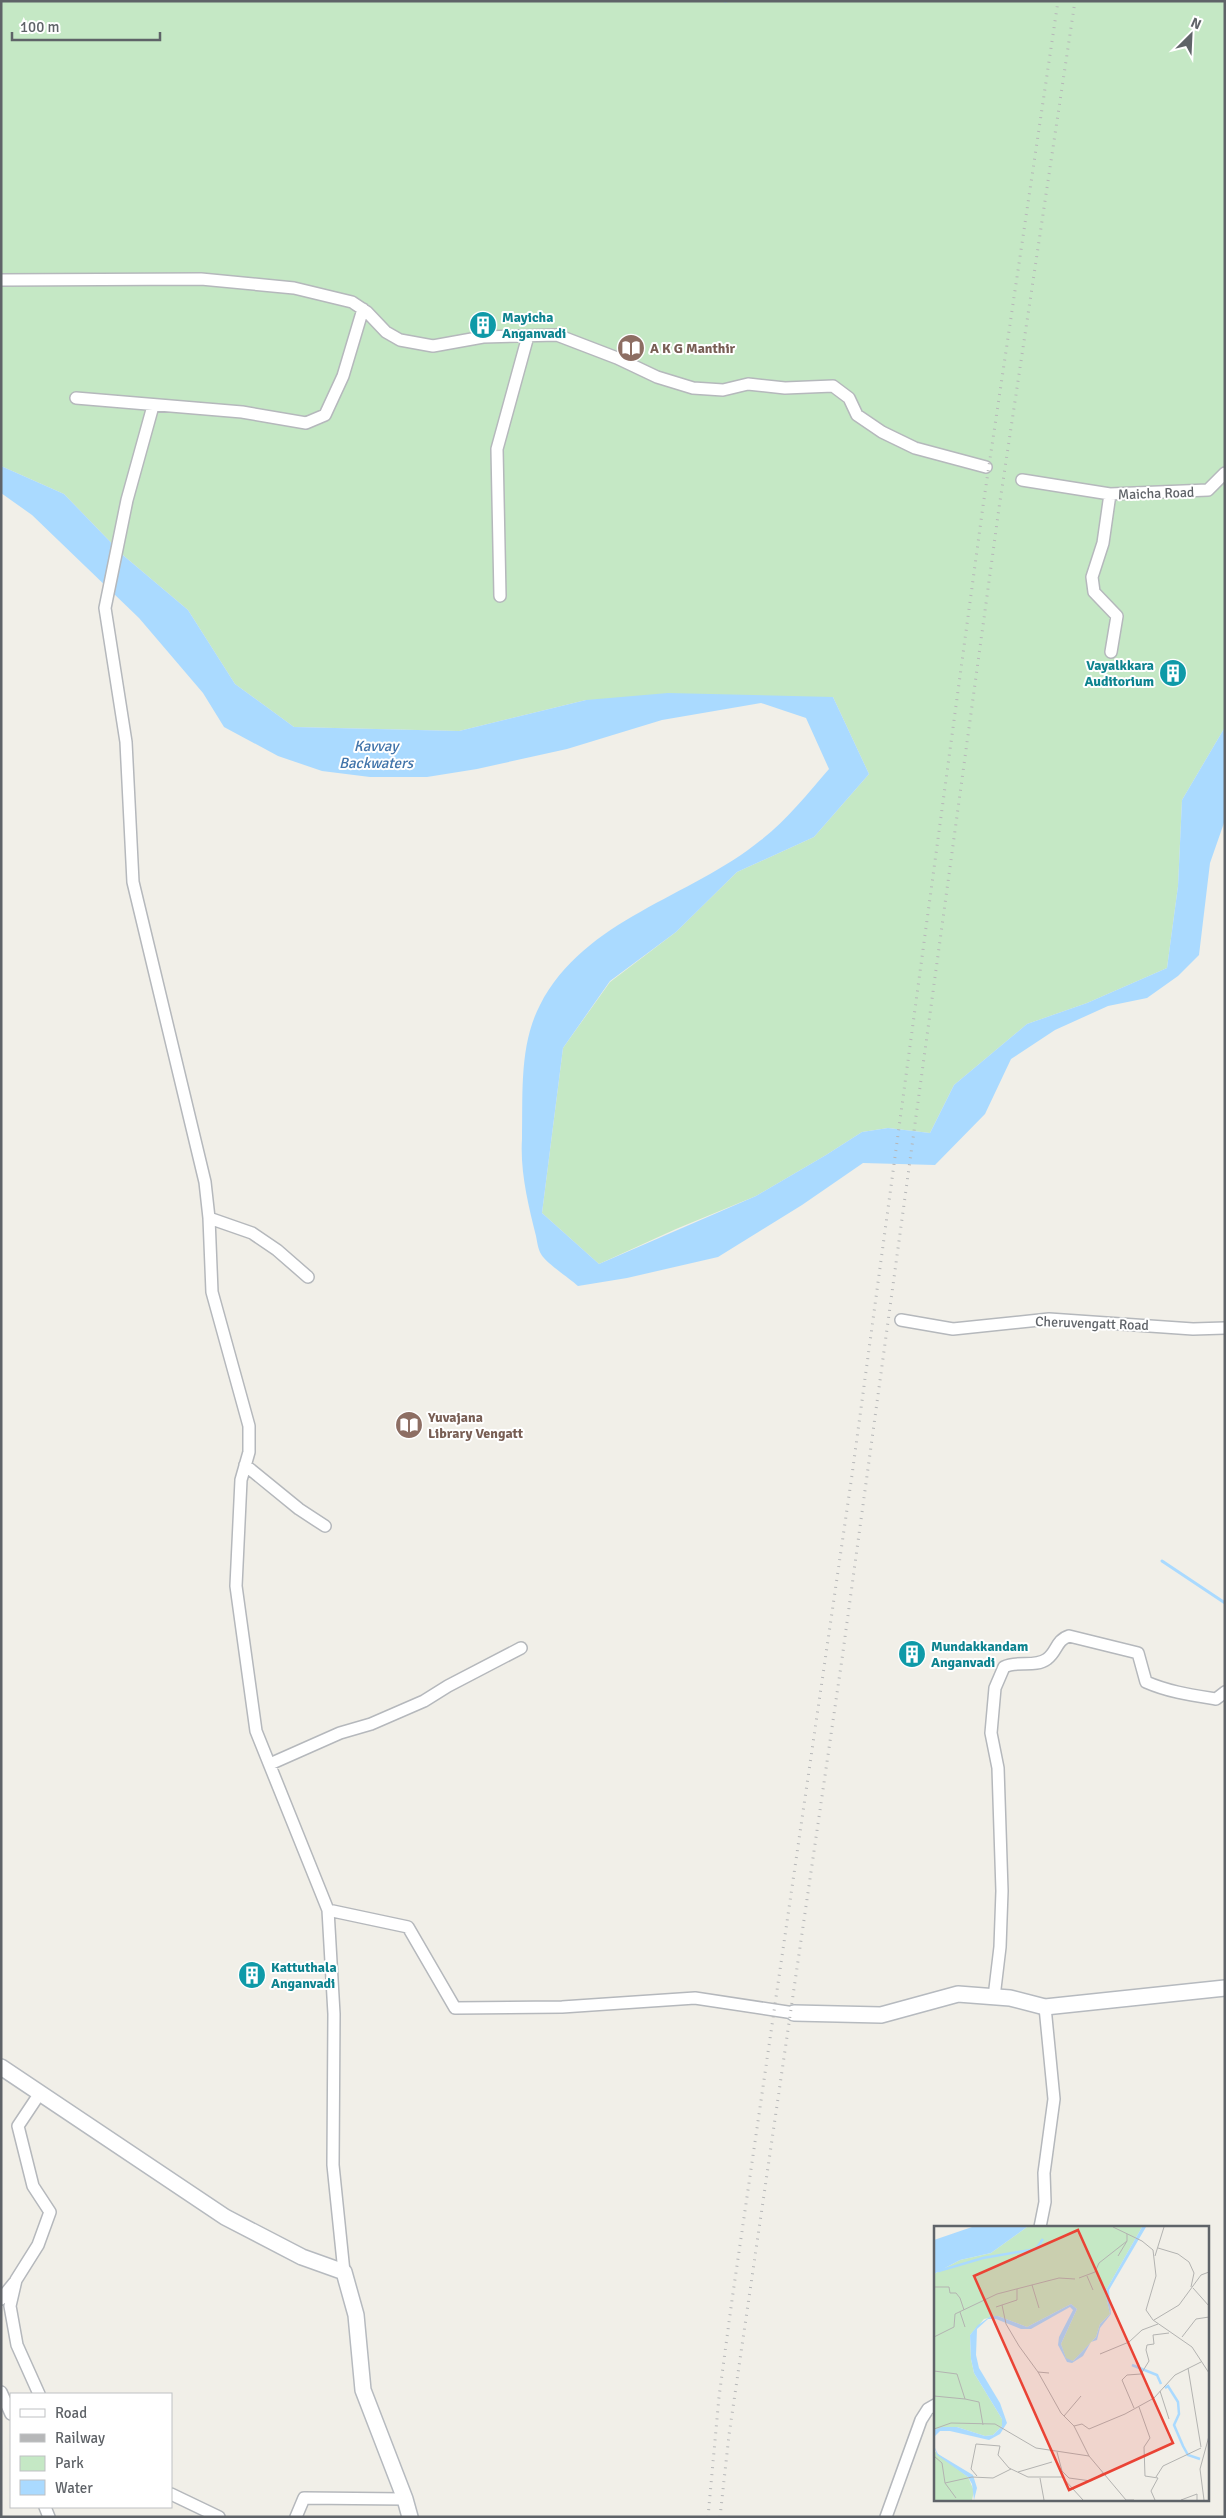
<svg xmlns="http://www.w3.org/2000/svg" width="1226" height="2518" font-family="Signika,sans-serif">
	<rect width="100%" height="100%" fill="#f1efe8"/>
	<path fill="#c5e8c5" d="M1 1H1225V727L1182 800 1178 886 1167 968 1087 1003 1027 1024 954 1085 930 1133 888 1128 862 1132 826 1155 756 1196 676 1229 599 1264 542 1213 563 1048 610 982 676 932 737 872 814 837 869 774 833 697 586 700 459 731 294 727 235 684 188 610 124 556 64 494 1 466Z"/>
	<path fill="#aadaff" d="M1 466 64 494 124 556 188 610 235 684 294 727 459 731 586 700 668 693 833 697 869 774 814 837 737 872 676 932 610 981 563 1048 542 1213 599 1264 756 1196 826 1155 862 1132 888 1128 930 1133 954 1085 1027 1024 1087 1003 1167 968 1178 886 1182 800 1225 727V820L1210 863 1199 955 1178 976 1147 998 1108 1006 1055 1030 1011 1059 985 1114 935 1165 863 1163 802 1205 718 1257 627 1278 578 1286C569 1278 546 1263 541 1254 538 1249 537 1241 536 1236 528 1204 520 1171 522 1139 523 1095 519 1045 540 1005 585 918 690 898 761 840 787 820 808 793 829 769L806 718 761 703 662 720 567 749 477 769 427 777H370L322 771 278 756 224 727 203 693 139 618 32 515 1 493Z"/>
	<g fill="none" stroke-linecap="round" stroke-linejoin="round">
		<path stroke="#aadaff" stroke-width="3" d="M725 1H726
			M1162 1561 1225 1603"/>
		<g stroke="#b5b8bc" stroke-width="14">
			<path id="street" d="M1 280 201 279 294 288 352 302 367 312 386 332 400 340 433 346 483 337 557 335 617 358 657 377 693 388 723 390 748 384 785 388 833 386 849 398 857 415 882 432 915 448 986 467
				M76 398 242 412 306 423 325 415 343 376 363 309
				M153 406 127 500 105 608 126 742 133 882 205 1182 209 1218 252 1233 277 1250 308 1277
				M1022 480 1110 494 1208 490 1225 473
				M1110 494 1103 543 1092 577 1094 592 1117 616 1111 652
				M500 596 497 449 528 336
				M209 1218 212 1292 249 1426V1452L241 1480 236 1586 256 1731 328 1910 334 2014 333 2165 344 2272
				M901 1320 953 1329 1049 1319 1193 1329 1225 1328
				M245 1465 299 1509 325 1526
				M270 1764 340 1733 371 1724 424 1701 448 1686 521 1648
				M328 1910 408 1927 455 2008 562 2007 695 1998 794 2013
				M994 1997 1000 1947 1002 1891 998 1768 991 1733 995 1688 1004 1667C1017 1660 1035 1668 1047 1659 1057 1652 1056 1640 1069 1636L1138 1653 1146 1682C1169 1692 1191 1695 1216 1699L1225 1692
				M1040 2227 1045 2202 1044 2173 1054 2099 1045 2007
				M1 2299 14 2283
				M1 2392 11 2414
				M39 2394 17 2345 10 2306 16 2280 38 2245 50 2212 33 2186 18 2126 40 2093
				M171 2494 219 2517
				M45 2507 49 2517
				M296 2517 304 2498 405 2499
				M886 2517 921 2420 928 2409 935 2405"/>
		</g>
		<g stroke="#b6babf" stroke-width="18">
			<path id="secondary" d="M794 2013 881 2015 958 1994 1010 1998 1045 2007 1225 1988
				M1 2067 225 2217 302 2257 344 2272 356 2315 363 2390 405 2499 410 2517"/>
		</g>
		<use href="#street" stroke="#fff" stroke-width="11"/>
		<use href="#secondary" stroke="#fff" stroke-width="15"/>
		<path stroke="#b6b7b8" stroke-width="3" stroke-dasharray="1 6" stroke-linecap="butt" d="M708 2517 719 2397 732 2300 852 1475 983 506 1058 1
			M720 2517 729 2435 842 1659 999 508 1075 1"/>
	</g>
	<defs>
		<g id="building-disc" transform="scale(1.4375)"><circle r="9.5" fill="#0f9aa8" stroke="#fff"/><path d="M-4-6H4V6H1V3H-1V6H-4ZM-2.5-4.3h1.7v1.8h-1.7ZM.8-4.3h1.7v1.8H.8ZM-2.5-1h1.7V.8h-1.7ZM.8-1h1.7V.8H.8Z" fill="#fff"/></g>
		<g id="library-disc" transform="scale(1.4375)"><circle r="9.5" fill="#8d6e63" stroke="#fff"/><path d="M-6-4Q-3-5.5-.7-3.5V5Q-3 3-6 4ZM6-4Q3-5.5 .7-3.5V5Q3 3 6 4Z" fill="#fff"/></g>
	</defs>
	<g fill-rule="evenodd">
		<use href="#building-disc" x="483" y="325"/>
		<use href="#library-disc" x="631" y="348"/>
		<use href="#building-disc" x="1173" y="673"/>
		<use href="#library-disc" x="409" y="1425"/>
		<use href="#building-disc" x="912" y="1654"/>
		<use href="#building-disc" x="252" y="1975"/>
	</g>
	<g text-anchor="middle" stroke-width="4" stroke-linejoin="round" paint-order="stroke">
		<g font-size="14" font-weight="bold" fill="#0d838f" stroke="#fff" text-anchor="start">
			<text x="502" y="322">Mayicha<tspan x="502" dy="16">Anganvadi</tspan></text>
			<text x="1154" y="670" text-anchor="end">Vayalkkara<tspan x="1154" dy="16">Auditorium</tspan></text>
			<text x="931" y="1651">Mundakkandam<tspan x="931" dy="16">Anganvadi</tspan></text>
			<text x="271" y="1972">Kattuthala<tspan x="271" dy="16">Anganvadi</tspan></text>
		</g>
		<g font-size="14" font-weight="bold" fill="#785e54" stroke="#fff" text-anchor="start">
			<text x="650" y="353">A K G Manthir</text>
			<text x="428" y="1422">Yuvajana<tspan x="428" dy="16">Library Vengatt</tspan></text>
		</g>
		<g font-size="14" fill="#5f6368" stroke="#fff">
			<text transform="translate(1156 493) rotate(-2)" y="5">Maicha Road</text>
			<text transform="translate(1092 1323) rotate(2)" y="5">Cheruvengatt Road</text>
		</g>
		<g font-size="15" font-style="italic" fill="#4174aa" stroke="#fff">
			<text x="376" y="751">Kavvay<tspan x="376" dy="17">Backwaters</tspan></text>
		</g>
	</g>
	<g transform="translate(934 2226)">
		<rect width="275" height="275" fill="#f1efe8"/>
		<path d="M93 1H208L171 66 176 88 166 98 162 111 139 135 132 133 127 118 143 83 137 78 93 101 64 90 50 93 36 109 37 133 40 147 68 193V200L59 209 51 210 23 201 0 204V48L26 34 57 27ZM0 225 34 251 40 265 38 274H0Z" fill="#c5e8c5"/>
		<path d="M38 1H93L57 27 26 34 0 48V14ZM208 1H212L175 64 177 88 166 102 163 114 157 116 149 130 138 137 133 136 124 119 125 111 139 84 136 81 97 103H87L62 93H54L43 103 42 129 45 142 66 177 73 197 66 208 55 214 16 205H6L0 211V204L8 201H23L51 210 59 209 68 200V193L40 147 37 133 36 109 44 99 57 90H64L93 101 137 78 143 83 127 118 132 132 139 135 162 111 166 98 176 88 171 66ZM0 220 4 228 39 249 43 262 40 274 38 258 34 251 3 229Z" fill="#aadaff"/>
		<path fill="none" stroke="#aadaff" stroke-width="2.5" d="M0 43 5 45 49 32 102 23 109 13M198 139 223 149 227 158M231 162 234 160 244 176 245 188 240 199 249 220 254 229 266 233"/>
		<path fill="none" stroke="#b3b3b1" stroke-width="1" d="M179 1 208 15 219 24 222 50 212 84 219 94 258 121 275 147M224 22 244 28 255 36 260 47 257 61M184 30 193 15M221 30 230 1M153 50 159 64M145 52 161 46 165 37 193 15V8M98 59 105 82M0 61H15L16 67H22L26 72 30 84M259 62 275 80M68 79 72 98 85 120 104 146 115 147M62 81 83 74V63M26 86 31 101M220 94 245 79 267 49 275 46M0 111 20 101 21 88 63 68 125 52 141 53M248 111 262 93 275 91M166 128 195 116 208 104 224 98M254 142 267 221M0 145 23 148 31 173 45 176 49 199M104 146 127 187 140 200 155 230M226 165 235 193M0 170 31 173M205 181 216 212 210 221 211 250 224 252 217 265 221 274M200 182 188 154 193 149 207 148 215 135 212 124 213 119 220 118 219 109 235 107M130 190 147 170M140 200 148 198 155 203 191 188 220 172 241 149 267 136M0 203 17 197 61 198 102 222 155 230 192 274H200M123 226 128 245 135 252 157 255 169 247M0 230 8 237 11 257 22 272M84 246 118 236M43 250 37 243 42 218 66 220 64 229 75 242 94 251H128L149 274M222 251 229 240 267 222M106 252 110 274M11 257 38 251 59 252 77 243M247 274 263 268V274M270 274 266 243 275 210"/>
		<path fill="#ea4335" fill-opacity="0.15" stroke="#ea4335" stroke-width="2.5" d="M144 4 239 217 135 264 40 50Z"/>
		<rect width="275" height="275" fill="none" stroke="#5f6368" stroke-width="2.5"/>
	</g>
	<rect width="1226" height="2518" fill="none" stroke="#5f6368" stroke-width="5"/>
	<rect x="10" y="2393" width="162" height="115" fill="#ffffff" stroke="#bfc1c3"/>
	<rect x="20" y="2409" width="25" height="8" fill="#ffffff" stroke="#bfc1c3"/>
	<text x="55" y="2418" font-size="15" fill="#5f6368">Road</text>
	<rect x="20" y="2434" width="25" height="8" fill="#b6b7b8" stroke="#bfc1c3"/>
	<text x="55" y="2443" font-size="15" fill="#5f6368">Railway</text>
	<rect x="20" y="2456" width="25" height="15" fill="#c5e8c5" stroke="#bfc1c3"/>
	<text x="55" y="2468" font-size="15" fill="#5f6368">Park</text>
	<rect x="20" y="2480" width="25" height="15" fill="#aadaff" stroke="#bfc1c3"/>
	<text x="55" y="2493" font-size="15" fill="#5f6368">Water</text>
	<g transform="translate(1191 35) rotate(24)" stroke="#ffffff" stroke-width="4" paint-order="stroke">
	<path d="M0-4L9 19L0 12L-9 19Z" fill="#5f6368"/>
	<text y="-8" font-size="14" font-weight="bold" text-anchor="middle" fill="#5f6368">N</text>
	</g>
	<path d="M12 32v8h148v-8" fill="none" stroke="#5f6368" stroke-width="2.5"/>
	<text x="20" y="32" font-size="15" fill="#5f6368" stroke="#ffffff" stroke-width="4" paint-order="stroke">100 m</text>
</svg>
